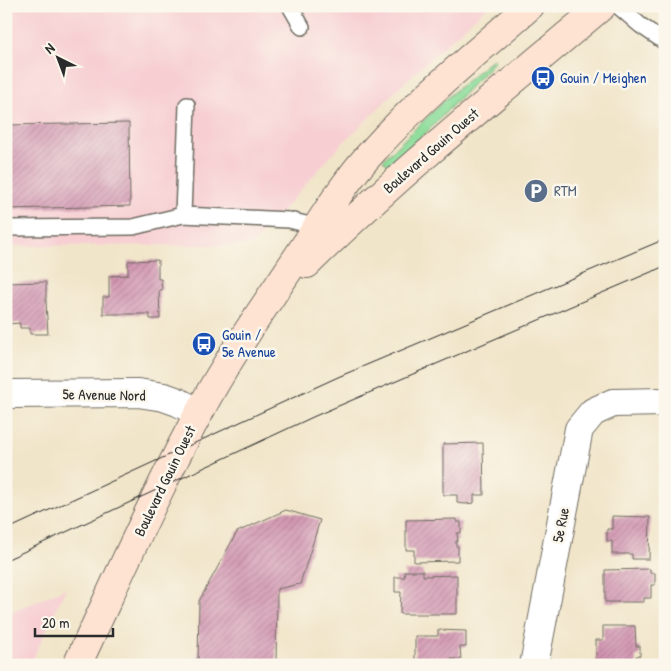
<svg xmlns="http://www.w3.org/2000/svg" width="671" height="671" font-family="'Patrick Hand',sans-serif">
	<defs>
		<pattern id="building-hatch" width="6" height="6" patternUnits="userSpaceOnUse" patternTransform="scale(1.25)"><rect width="6" height="6" fill="#d193b0"/><path d="M-1 1l2-2M0 6l6-6M5 7l2-2" fill="none" stroke="#aa788f"/></pattern>
	</defs>
	<rect width="100%" height="100%" fill="#fbf7ec"/>
	<filter id="ink" filterUnits="userSpaceOnUse"><feTurbulence type="fractalNoise" baseFrequency=".02" numOctaves="2"/><feDisplacementMap in="SourceGraphic" scale="10" xChannelSelector="R" yChannelSelector="G"/><feConvolveMatrix kernelMatrix="1 2 1 2 8 2 1 2 1" color-interpolation-filters="sRGB"/></filter>
	<filter id="wash" filterUnits="userSpaceOnUse"><feTurbulence type="fractalNoise" baseFrequency=".0096" numOctaves="4" result="noise"/><feDisplacementMap in="SourceGraphic" scale="20" xChannelSelector="R" yChannelSelector="G"/><feGaussianBlur stdDeviation="1.12" result="paint"/><feColorMatrix in="noise" values="0 0 0 0 0 0 0 0 0 0 0 0 0 0 0 0 0 1.4 0 .05"/><feComposite in="paint" operator="in"/></filter>
	<g filter="url(#wash)">
		<rect width="100%" height="100%" fill="#f1e5c9"/>
		<path fill="#f7cfd3" d="M6 6H488L407 80 338 148 252 245 6 246Z
			M66 588 30 665H6V615Z"/>
		<path fill="#90de9d" stroke="#5e8464" d="M493 59 495 61 426 133 388 165 383 160 451 94Z"/>
		<g id="blocks">
			<path fill="url(#building-hatch)" d="M129 123 130 206 6 209V125Z
				M158 260V279H161L162 290H159L160 319H150V314H103V297H109V276L128 275V261Z
				M46 282V303L48 334H30V328H20V323L8 324 7 283Z
				M483 443 484 495H474V503L465 504 457 503V495H443V444Z
				M659 467 665 468V482H660Z
				M286 510 320 520 300 584 277 589 276 665H198L199 601 237 532Z
				M612 516 650 517 649 559H632V554H612V541H607V529H612Z
				M457 519V522H461V533H457L458 541H456V546H458V561L414 562V550H406V520Z
				M650 569V573H655V585H651V598H644V602H605V570Z
				M404 571H423V576L457 575V614H400L401 592H395V577H405Z
				M603 626H635L636 646H640V656H636V665H596V640H603Z
				M438 630 466 631V647H460L461 659H451L452 665H415V636H438Z"/>
		</g>
	</g>
	<g filter="url(#ink)">
		<use href="#blocks" fill-opacity="0" stroke="#706c62" stroke-width="1"/>
		<g fill="none" stroke-linecap="round" stroke-linejoin="round">
			<g stroke="#706c62" stroke-width="18">
				<path id="service" d="M290 6 302 27
					M618 6 640 25 665 42
					M187 105 183 215 289 220 318 227
					M6 228 133 227 183 215"/>
			</g>
			<g stroke="#706c62" stroke-width="30">
				<path id="minor" d="M6 394 138 393 164 397 178 402 199 413
					M534 665 579 429 593 412 613 403 665 402"/>
			</g>
			<g stroke="#706c62" stroke-width="30">
				<path id="secondary" d="M307 264C401 172 502 90 602 6
					M77 665C119 576 159 485 207 398 232 352 263 309 292 265 318 227 341 185 372 152 420 98 476 53 530 6"/>
			</g>
			<use href="#service" stroke="#fff" stroke-width="15"/>
			<use href="#minor" stroke="#fff" stroke-width="28"/>
			<use href="#secondary" stroke="#fee3d2" stroke-width="28"/>
			<path stroke="#2b2b2b" stroke-width="1" d="M6 530 338 377 665 239
				M6 560 315 416 665 266"/>
		</g>
	</g>
	<defs>
		<g id="bus-disc" transform="scale(1.25)"><circle r="9.5" fill="#1a4fb4" stroke="#fbf7ec"/><path d="M-5-6H5V4H4V6H2V4H-2V6H-4V4H-5ZM-3.5-4V0h7V-4ZM-3.5 1.2v1.5H-2V1.2ZM2 1.2v1.5H3.5V1.2Z" fill="#fff"/></g>
		<g id="parking-disc" transform="scale(1.25)"><circle r="9.5" fill="#5c6f8a" stroke="#fbf7ec"/><path d="M-3.5-5.5H1a3.5 3.5 0 0 1 0 7H-1V5.5H-3.5ZM-1-3.4V-.6H.8a1.4 1.4 0 0 0 0-2.8Z" fill="#fff"/></g>
	</defs>
	<g fill-rule="evenodd">
		<use href="#bus-disc" x="543" y="78"/>
		<use href="#parking-disc" x="536" y="191"/>
		<use href="#bus-disc" x="204" y="344"/>
	</g>
	<g text-anchor="middle" stroke-width="5" stroke-linejoin="round" paint-order="stroke">
		<g font-size="15" fill="#164399" stroke="#fbf7ec" text-anchor="start">
			<text x="560" y="83">Gouin / Meighen</text>
			<text x="222" y="340">Gouin /<tspan x="222" dy="17">5e Avenue</tspan></text>
		</g>
		<g font-size="15" fill="#2b2b2b" stroke="#fbf7ec">
			<text transform="translate(431 151) rotate(-41)" y="5">Boulevard Gouin Ouest</text>
			<text transform="translate(104 395) rotate(1)" y="5">5e Avenue Nord</text>
			<text transform="translate(165 481) rotate(-64)" y="5">Boulevard Gouin Ouest</text>
			<text transform="translate(561 525) rotate(-79)" y="5">5e Rue</text>
		</g>
		<g font-size="15" fill="#4e5e75" stroke="#fbf7ec" text-anchor="start">
			<text x="554" y="196">RTM</text>
		</g>
	</g>
	<rect width="671" height="671" fill="none" stroke="#fbf7ec" stroke-width="25"/>
	<g transform="translate(58 58) rotate(318)" stroke="#fbf7ec" stroke-width="4" paint-order="stroke">
	<path d="M0-4L9 19L0 12L-9 19Z" fill="#2b2b2b"/>
	<text y="-8" font-size="14" font-weight="bold" text-anchor="middle" fill="#2b2b2b">N</text>
	</g>
	<path d="M35 628v8h78v-8" fill="none" stroke="#2b2b2b" stroke-width="2.5"/>
	<text x="42" y="628" font-size="15" fill="#2b2b2b" stroke="#fbf7ec" stroke-width="4" paint-order="stroke">20 m</text>
</svg>
